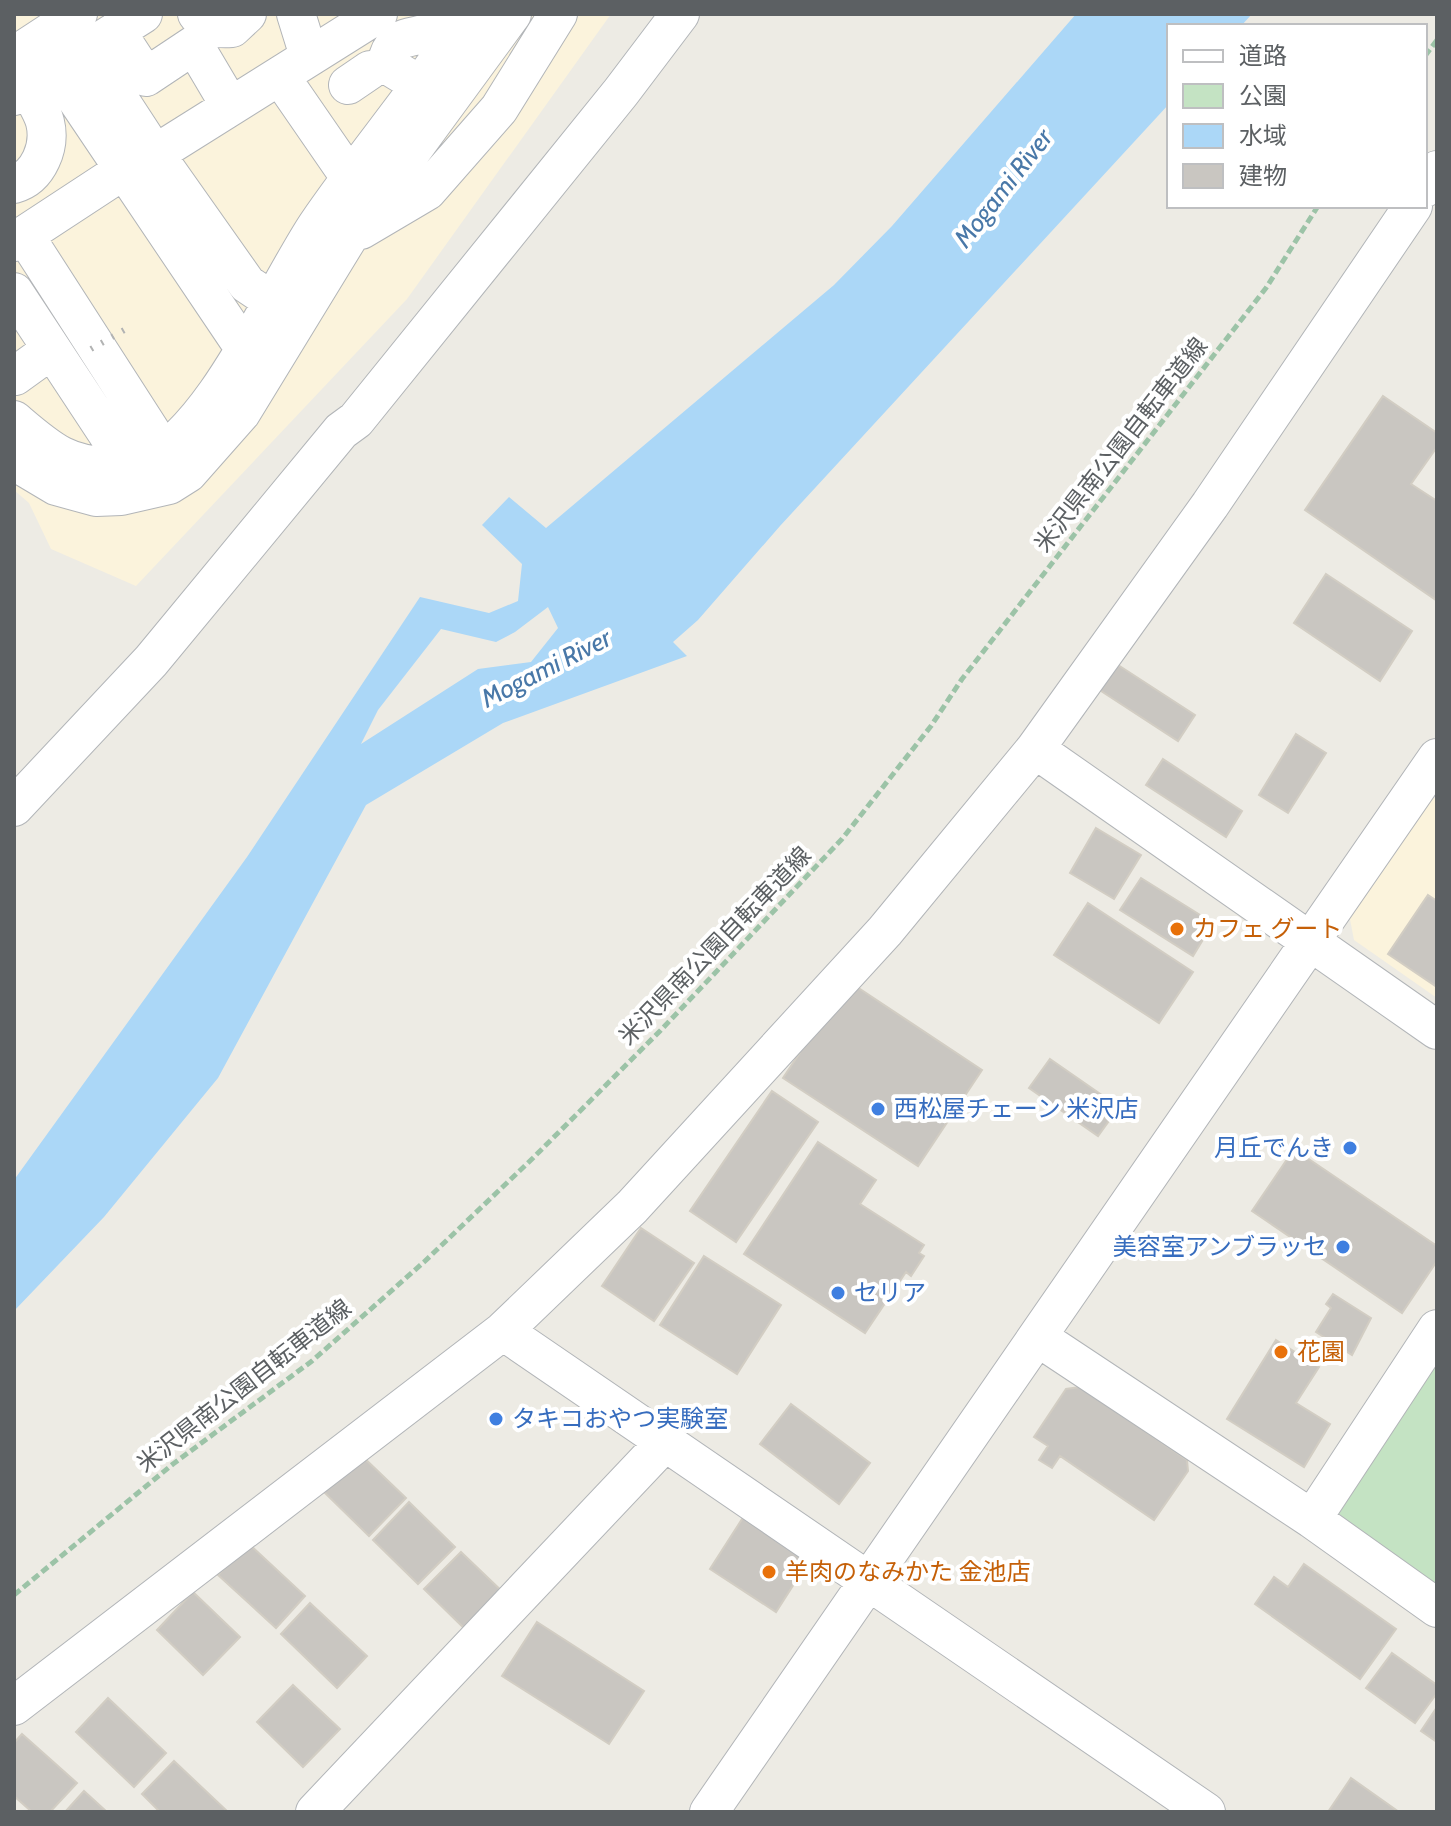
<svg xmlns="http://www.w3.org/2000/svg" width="1451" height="1826" font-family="Cabin,'Noto Sans JP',sans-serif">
	<rect width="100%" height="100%" fill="#edebe4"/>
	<path fill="#fbf3dc" d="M14 14H611L407 299 136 586 51 549 29 503 14 490Z
		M1431 796 1437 800V998L1354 940 1348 909Z"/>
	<path fill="#c4e3c3" d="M1437 1347V1594L1323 1515Z"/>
	<path fill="#abd7f7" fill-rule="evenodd" d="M1076 14H1252L1241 26H1169V104L780 526 698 620 673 642 687 656 503 723 366 805 218 1078 104 1217 14 1311V1180L247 857 420 597 489 613 518 601 522 564 482 525 509 497 546 528 834 285 892 226ZM548 607 558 628 531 662 478 669 361 744 378 710 441 629 496 642 515 632Z"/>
	<path fill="#c9c6c1" stroke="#d2cdc3" stroke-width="2" d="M1383 396 1437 433V447L1411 484 1437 501 1436 600 1305 510Z
		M1326 574 1412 631 1380 681 1294 623Z
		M1115 663 1195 715 1178 741 1098 689Z
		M1296 734 1326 753 1288 813 1259 795Z
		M1163 759 1242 811 1226 837 1146 785Z
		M1096 828 1141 855 1114 899 1070 873Z
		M1141 878 1213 923 1193 956 1120 910Z
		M1428 895 1437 901V987L1388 954Z
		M1088 903 1193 972 1159 1023 1054 955Z
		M848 981 982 1070 918 1166 783 1078Z
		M1050 1059 1119 1107 1098 1136 1029 1088Z
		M772 1091 818 1122 736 1242 690 1211Z
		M818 1142 876 1180 860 1204 924 1245 919 1253 924 1256 911 1276 906 1272 865 1333 744 1254Z
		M1294 1149 1437 1246V1261L1402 1313 1252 1211Z
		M641 1228 694 1263 654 1321 602 1286Z
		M704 1256 781 1305 737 1374 660 1325Z
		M1333 1294 1371 1318 1352 1355 1316 1332 1331 1308 1326 1304Z
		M1276 1340 1319 1367 1296 1403 1330 1424 1304 1467 1227 1419Z
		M1080 1387 1187 1460 1188 1471 1154 1520 1060 1456 1052 1468 1039 1460 1048 1446 1034 1437 1066 1389Z
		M791 1404 870 1463 839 1504 760 1444Z
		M360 1454 406 1498 369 1536 323 1491Z
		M409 1502 455 1547 418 1584 373 1540Z
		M744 1516 810 1559 776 1612 710 1569Z
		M248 1543 305 1596 276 1628 218 1575Z
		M461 1552 507 1596 470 1634 424 1589Z
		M1304 1564 1396 1629 1360 1679 1255 1604 1274 1577 1288 1587Z
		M193 1592 240 1637 203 1675 157 1630Z
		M310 1603 367 1656 337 1688 281 1634Z
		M537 1622 644 1691 609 1744 502 1676Z
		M1392 1653 1437 1685V1693L1415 1723 1366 1688Z
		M293 1685 340 1729 303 1767 257 1722Z
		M108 1698 166 1753 134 1787 76 1732Z
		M1437 1707V1742L1421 1731Z
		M22 1734 77 1783 50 1812H32L14 1796V1743Z
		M174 1761 228 1812H160L142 1794Z
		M1351 1778 1399 1812H1328Z
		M84 1791 107 1812H65Z"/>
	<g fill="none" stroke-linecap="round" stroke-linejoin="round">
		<g stroke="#b2b5b8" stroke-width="40">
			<path id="minor" d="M197 14C206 28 216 29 232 28L247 14
				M296 14 305 43
				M116 31 146 77 194 45 223 94
				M87 50 151 148 247 284 272 301
				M14 56 78 14
				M280 76 351 179
				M44 78 71 91 244 348
				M348 85 370 70
				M420 85 394 69 388 57C399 23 431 49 447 14
				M14 96 143 14
				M14 184C39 177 51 146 45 122 42 110 33 98 28 87
				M1425 188 1437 170
				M361 230 427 191 499 109 558 14
				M25 236 164 452
				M14 242 139 160 155 154 378 14
				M14 292 128 465
				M15 376 51 350
				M14 420C48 449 68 468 115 466 124 466 135 465 144 462 213 434 275 288 317 225 366 153 423 88 469 14
				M14 461 56 486 96 497 121 496 169 485 188 473 241 413 348 238 512 14
				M1035 749 1437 1030
				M14 807 151 661 341 431 356 420 621 92 680 14
				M503 1331 1206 1812
				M1039 1338 1312 1519 1437 1608
				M1312 1519 1437 1329
				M14 1706 503 1331 632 1207 885 931 1035 749 1210 505 1413 206
				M315 1812 665 1442
				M709 1812 1437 758"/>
		</g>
		<path stroke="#9cc3a7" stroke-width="5" stroke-dasharray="8 4" stroke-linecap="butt" d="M1425 56 1437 40
			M14 1595 173 1464 312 1361 424 1262 533 1158 660 1031 842 839 931 726 962 679 1266 288 1318 206"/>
		<use href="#minor" stroke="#fff" stroke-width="38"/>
		<path stroke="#b2b3b3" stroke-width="6" stroke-dasharray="2 10" stroke-linecap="butt" d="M91 349 126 329"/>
	</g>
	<g fill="#e8710a" stroke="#fff" stroke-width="3">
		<circle cx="1177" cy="929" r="8"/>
		<circle cx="1281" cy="1352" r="8"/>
		<circle cx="769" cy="1572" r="8"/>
	</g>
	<g fill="#3f7fe0" stroke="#fff" stroke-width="3">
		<circle cx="878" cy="1109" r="8"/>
		<circle cx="1350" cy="1148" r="8"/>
		<circle cx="1343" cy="1247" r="8"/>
		<circle cx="838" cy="1293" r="8"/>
		<circle cx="496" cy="1419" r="8"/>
	</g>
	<g text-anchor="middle" stroke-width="8" stroke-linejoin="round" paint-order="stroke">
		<g font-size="24" fill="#5c6063" stroke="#fff">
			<text transform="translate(1121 445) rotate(-52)" y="8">米沢県南公園自転車道線</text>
			<text transform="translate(715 946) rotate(-46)" y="8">米沢県南公園自転車道線</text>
			<text transform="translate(244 1386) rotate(-38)" y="8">米沢県南公園自転車道線</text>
		</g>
		<g font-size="24" fill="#c56008" stroke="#fff" text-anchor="start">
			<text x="1193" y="937">カフェ グート</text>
			<text x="1297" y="1360">花園</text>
			<text x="785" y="1580">羊肉のなみかた 金池店</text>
		</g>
		<g font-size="24" fill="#366cbe" stroke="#fff" text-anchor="start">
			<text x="894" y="1117">西松屋チェーン 米沢店</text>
			<text x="1334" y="1156" text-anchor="end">月丘でんき</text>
			<text x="1327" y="1255" text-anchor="end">美容室アンブラッセ</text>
			<text x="854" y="1301">セリア</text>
			<text x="512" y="1427">タキコおやつ実験室</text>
		</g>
		<g font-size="26" font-style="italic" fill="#4978a8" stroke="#fff">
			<text transform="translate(1003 188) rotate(-52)" y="9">Mogami River</text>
			<text transform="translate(546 668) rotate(-27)" y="9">Mogami River</text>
		</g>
	</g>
	<rect width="1451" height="1826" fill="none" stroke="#5c6063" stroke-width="32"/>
	<rect x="1167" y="24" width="260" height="184" fill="#ffffff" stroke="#bebfc1" stroke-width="2"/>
	<rect x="1183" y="50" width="40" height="12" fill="#ffffff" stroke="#bebfc1" stroke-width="2"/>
	<text x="1239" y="64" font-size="24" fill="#5c6063">道路</text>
	<rect x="1183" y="84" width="40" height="24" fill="#c4e3c3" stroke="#bebfc1" stroke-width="2"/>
	<text x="1239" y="104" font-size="24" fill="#5c6063">公園</text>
	<rect x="1183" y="124" width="40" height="24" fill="#abd7f7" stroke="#bebfc1" stroke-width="2"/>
	<text x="1239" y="144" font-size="24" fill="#5c6063">水域</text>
	<rect x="1183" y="164" width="40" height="24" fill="#c9c6c1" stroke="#bebfc1" stroke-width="2"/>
	<text x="1239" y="184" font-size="24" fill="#5c6063">建物</text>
</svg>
